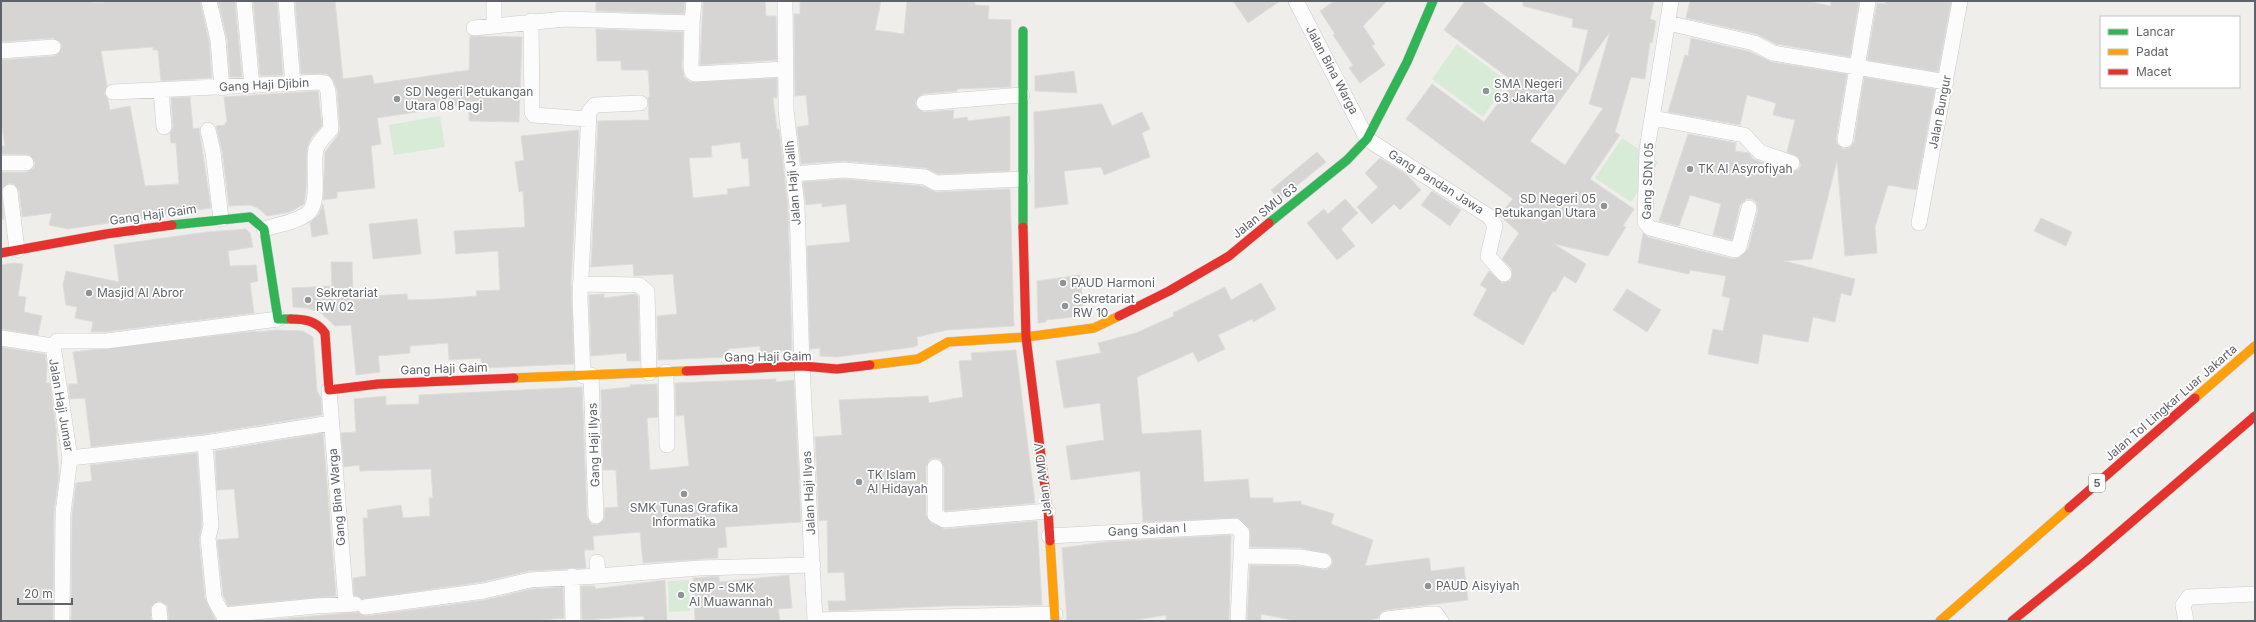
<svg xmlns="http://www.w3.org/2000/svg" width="2256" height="622" font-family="Inter,sans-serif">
	<rect width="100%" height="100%" fill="#efeeea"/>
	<path fill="#d8ebd6" d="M1457 44 1508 82 1483 117 1432 79Z
		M440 116 445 147 394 155 389 125Z
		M1622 138 1658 162 1631 202 1595 178Z
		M689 580 690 611 669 612 668 581Z"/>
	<path fill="#d6d5d3" stroke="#deddd9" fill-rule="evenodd" d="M1 1H92L93 3 117 1H200L209 41 212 78 161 81 158 50H153V47L101 51 107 86 104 93 108 100 110 110 130 106 145 186 179 184 176 143H171L170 134 173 126 171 98 190 97 193 129 199 128 211 208 68 229 49 225 52 213 22 217 19 191 14 184 9 183 2 189 4 219 1 220V172H26L34 168 35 163 30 155 1 154V146H5L1 120V60L54 56 58 54 62 47 60 42 53 38 1 42Z
		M218 1H235L242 77H230L227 39Z
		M253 1H277L283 75 260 76Z
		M295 1H335L343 79 372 75 374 84 469 70 470 36 522 37 519 122 469 121V104L377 118 381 144 371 146 375 188 337 192V198L323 200 325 152 338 135 340 129 337 90 333 80 327 74H301Z
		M596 1H685L684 14 596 11Z
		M703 1H765L766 16H776L777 60 700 65Z
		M800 1H881L875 30 904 34 907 1H975V5L989 6 988 19 1011 20V87L957 89V91L923 94 919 96 915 103 917 108 924 112 954 110 953 119 967 117 968 121 1010 116V171L938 174 926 168 845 161 801 164 797 127 809 125 806 95 795 96 794 14H800Z
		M1233 1H1280L1248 23Z
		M1334 1H1387L1363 26 1375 44 1372 46 1385 65 1360 83 1349 68 1353 65 1333 35 1335 34 1320 11Z
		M1465 1H1481L1578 74 1588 30 1572 27 1573 19 1523 6V1H1654L1650 19 1656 21 1652 43 1650 42 1645 79 1631 77 1615 132 1620 135 1590 179 1634 209 1623 226 1626 227 1608 256 1554 244 1586 264 1576 283 1564 276 1555 292 1553 291 1523 345 1473 315 1487 289 1480 285 1489 271 1502 283 1510 281 1512 277 1511 268 1502 259 1519 233 1499 215 1513 199 1406 119 1432 84 1484 122 1514 82 1444 30ZM1610 32 1589 104 1603 108 1565 165 1530 141Z
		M1690 1H1808L1830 6 1831 1H1859L1850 57 1776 44 1756 34 1686 18Z
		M1885 1 1951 2 1938 72 1867 60 1877 3 1885 4Z
		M596 29 683 32 682 67 684 77 690 82 777 78V98H773L777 129H779L788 207 792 350 775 351V355L760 356V346L728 349V357L658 360 657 316 677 314 673 274 634 276 633 264 591 267 598 121 649 120 648 97H650L648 70H621V61H597ZM740 142 742 159 748 158 750 186 727 189 728 194 693 198 689 158 712 157 711 146Z
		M1691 38 1751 52 1772 62 1847 74 1836 139 1837 144 1843 149 1849 148 1854 142 1864 77 1935 89 1916 190 1888 185 1875 227 1877 253 1845 256 1837 161 1812 259 1784 261 1855 279 1851 296 1841 293 1835 322 1813 317 1808 342 1763 334 1758 364 1708 354 1713 329 1723 331 1730 298 1722 296 1726 276 1690 270 1689 274 1638 263 1643 233 1648 237 1674 244 1733 259 1740 257 1748 249 1758 210 1756 202 1752 199H1746L1740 205 1732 240 1713 235 1721 204 1690 195 1679 226 1659 221 1688 134 1736 143 1735 151 1749 153 1753 159 1789 172 1798 170 1801 166 1798 157 1787 152 1795 120 1773 115 1776 103 1747 95 1740 125 1668 112 1685 55 1688 56Z
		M1074 71 1077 93 1035 91V76Z
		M318 91 322 126 311 138 307 148 306 192 304 204 290 212 267 216 258 208 250 205 229 206 222 151 216 126 225 125V123L227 122 224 97Z
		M1102 104 1112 126 1142 112 1150 129 1142 133 1150 157 1104 175 1101 167 1064 171 1068 204 1035 208 1034 112Z
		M579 130 571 283 574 364 482 368 481 358 449 360 448 343 410 346V353L378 356 380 372 356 375 351 325 335 326 321 313 307 308 293 307 292 288 332 286 331 262H352L353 297 407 294 408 300 439 299 477 296 476 291 500 290 498 251 456 254 454 231 525 227 523 191 519 192 515 162 524 160 521 136Z
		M1317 152 1326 162 1279 200 1271 190Z
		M1380 158 1407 175 1421 190 1400 210 1394 204 1372 224 1357 207 1378 187 1365 173Z
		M844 179 922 186 936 192 1010 189 1014 326 947 330 917 337 918 345 914 347 837 357 820 356V348L810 349 807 246 850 242 846 204 822 207V203L806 205 803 182Z
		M1432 191 1461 210 1450 226 1421 205Z
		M1345 199 1358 213 1341 229 1355 246 1337 260 1307 223 1324 209 1328 214Z
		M323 204 328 234 312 237 310 223 319 214Z
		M2041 218 2072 232 2066 246 2034 231Z
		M417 219 421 254 373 259 369 224Z
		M246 229 250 233 253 247 228 251 230 266 256 265 258 281 250 283 254 313 105 332H91L93 322 75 318 77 307 66 305 63 285 66 271 119 282 114 245 207 232Z
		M13 263 23 264 18 296 26 297 24 312 42 316 38 335 1 329V265Z
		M1080 275 1084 316 1046 320V322L1038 323 1037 281Z
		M1261 283 1276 309 1253 322 1252 319 1218 335 1225 349 1198 362 1193 352 1137 377 1142 434 1201 430 1204 482 1248 479 1250 498H1273V503L1301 501V504L1334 514 1331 524 1373 540 1365 566 1429 558 1431 571 1464 567 1468 600 1386 610 1381 612 1378 618 1366 621H1297L1261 614V621H1247L1250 565 1299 566 1327 570 1333 563 1330 554 1300 548 1250 547V529L1238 518 1143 522 1140 471 1071 480 1066 446 1104 440 1100 403 1064 408 1056 361 1101 353 1098 343 1136 333 1174 316 1173 313 1225 287 1231 300Z
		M1627 289 1661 310 1647 332 1613 310Z
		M604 294V298L636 294 638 296 640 361H627L626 353 591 356 589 295Z
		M276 330 303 331 313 337 317 391 321 398 322 415 204 434 91 447 85 398 70 399 68 384H78L73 352 256 331 257 332Z
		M1 347 45 354 47 367 46 383H50L57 435H56L59 475 54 513 53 621H1Z
		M1016 350 1035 503 946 511 944 510V467L940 459 935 458 930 459 926 467V515L931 523 945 529 1037 521 1042 605 944 606 829 611 828 601H846L844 572 828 573 827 520 819 521 815 437 842 435 839 400 928 396 929 403 963 397 959 361 972 360 971 353Z
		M776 379V382L794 380 801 522 725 527 727 547 718 548V558L643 563 640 532 593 536 594 550H584L586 568 529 571 482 582 362 599 354 595 353 578 366 576 363 518H368L367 510 401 505 403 518 430 516 429 498H433L431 469 360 471 359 465 344 467 341 433 356 432 354 399 386 396V405L419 404V395L582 387 587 516 591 524 597 525 604 520 605 508 618 507 616 470H603L601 390 630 387V385L657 384 658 417 647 418 650 470 689 466 684 415 676 416 675 383Z
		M323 433 336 596 228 606 223 595 217 540 239 538 234 489 217 490 215 451Z
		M197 453 202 525 199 539 205 598 216 621H169L167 605 159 601 151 607V621H71L72 514 76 483 92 481 90 465Z
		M1231 535 1229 621H1166V615L1129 621H1067L1062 548 1104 542Z
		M789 575 792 608 778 609 780 621H695L693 578 719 576V582Z
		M665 580 667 621H644V616L582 620 581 586H595V589Z
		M563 587 564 618 530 621H255L358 612 366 616 485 600 531 589Z"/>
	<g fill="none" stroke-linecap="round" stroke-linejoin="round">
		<g stroke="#cbcccc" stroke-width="16">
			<path id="street" d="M209 1 218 40 222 88
				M244 1 252 86
				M286 1 293 84
				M494 1V25
				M785 1 786 110 797 206 802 366 815 621
				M1296 1 1367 139 1490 217 1495 226 1488 256 1504 274
				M1671 1 1647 149 1645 222 1650 228 1735 250 1739 247 1749 208
				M531 21 532 112 534 115 588 119
				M692 23 694 1
				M1668 23 1754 43 1773 53 1946 82
				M474 28 565 19 692 23 691 66 692 72 695 74 785 69
				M1 51 53 47
				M161 90 164 127
				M113 92 320 82 325 83 328 91 331 129C325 136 319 141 316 149 312 164 321 203 308 213 297 222 277 225 264 229
				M924 103 1022 95
				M1653 118 1744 135 1760 152 1792 163
				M208 130 213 152 221 219
				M1845 140 1868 1
				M1 163H26
				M793 174 844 170 925 177 936 183 1022 179
				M10 192 17 250
				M1919 223 1960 1
				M580 284 639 285 647 292 649 373
				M1 338 53 346
				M666 372 667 445
				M591 375 596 516
				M583 376 580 298 589 112 595 105 640 103
				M329 390 346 603
				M205 443 211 526 208 538 214 597C216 606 224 612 225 621
				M70 458 205 443 331 423
				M935 467V515L944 520 1048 511
				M1049 536 1235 526 1242 533 1238 621
				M1243 556 1300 557 1324 561
				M597 562 598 576 699 568 813 565
				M572 576 573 621
				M365 607 484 591 530 580 598 576
				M159 610 160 621
				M225 615 315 606 355 604
				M1387 619 1430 614H1436L1441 621
				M815 620 1055 614
				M62 621 63 513 70 458 53 346 57 341H106L278 319
				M2186 621 2183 605 2189 597 2255 594"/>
		</g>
		<g stroke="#cacacb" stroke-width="10">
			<path id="fast" d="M1023 31V227
				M1269 223 1347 160 1367 139 1407 62 1433 1
				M172 225 250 217 264 229 278 319H291"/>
		</g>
		<g stroke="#cacacb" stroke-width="10">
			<path id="slow" d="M870 365 918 359 948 342 1026 337 1094 328 1119 316
				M514 378 686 371
				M2195 398 2255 346
				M1050 541 1055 621
				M1940 621 2069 508"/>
		</g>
		<g stroke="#cacacb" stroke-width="10">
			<path id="jam" d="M1023 227 1026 337 1048 511 1050 541
				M1 253 106 234 172 225
				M1119 316 1169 291 1229 256 1269 223
				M291 319C305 319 317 321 325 333L329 390 378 384 514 378
				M686 371 802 366 837 369 870 365
				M2069 508 2195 398
				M2012 621 2086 561 2255 416"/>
		</g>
		<use href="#street" stroke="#fdfcfc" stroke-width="15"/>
		<use href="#fast" stroke="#30b455" stroke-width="9"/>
		<use href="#slow" stroke="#ff9f0a" stroke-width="9"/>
		<use href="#jam" stroke="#e5322d" stroke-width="9"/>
	</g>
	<g fill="#919496" stroke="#fff" stroke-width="1.5">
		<circle cx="1486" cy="91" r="4"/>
		<circle cx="397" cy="99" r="4"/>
		<circle cx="1690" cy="169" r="4"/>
		<circle cx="1604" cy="206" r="4"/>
		<circle cx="1063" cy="283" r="4"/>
		<circle cx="89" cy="293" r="4"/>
		<circle cx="308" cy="300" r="4"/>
		<circle cx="1065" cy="306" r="4"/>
		<circle cx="859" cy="482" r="4"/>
		<circle cx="684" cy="494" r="4"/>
		<circle cx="1428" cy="586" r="4"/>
		<circle cx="681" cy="595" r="4"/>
	</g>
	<g text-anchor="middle" stroke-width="3.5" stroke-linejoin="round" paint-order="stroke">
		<rect fill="#fff" stroke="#8f9295" stroke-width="1" x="2089" y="474" width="16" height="18" rx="3"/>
		<g font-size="11" font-weight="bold" fill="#5f6368">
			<text x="2097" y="487">5</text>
		</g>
		<g font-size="12" fill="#5f6368" stroke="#fff">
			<text transform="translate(1332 70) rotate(62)" y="4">Jalan Bina Warga</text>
			<text transform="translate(264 85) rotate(-3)" y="4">Gang Haji Djibin</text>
			<text transform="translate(1940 112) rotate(-79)" y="4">Jalan Bungur</text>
			<text transform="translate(1648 181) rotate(-88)" y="4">Gang SDN 05</text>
			<text transform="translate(1436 182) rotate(32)" y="4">Gang Pandan Jawa</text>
			<text transform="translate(793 183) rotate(-95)" y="4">Jalan Haji Jalih</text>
			<text transform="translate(1265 211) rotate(-39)" y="4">Jalan SMU 63</text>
			<text transform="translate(153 215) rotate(-8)" y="4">Gang Haji Gaim</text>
			<text transform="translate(768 357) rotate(-1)" y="4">Gang Haji Gaim</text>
			<text transform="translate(444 369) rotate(-2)" y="4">Gang Haji Gaim</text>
			<text transform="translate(2171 403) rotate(-41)" y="4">Jalan Tol Lingkar Luar Jakarta</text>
			<text transform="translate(61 405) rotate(80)" y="4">Jalan Haji Jumar</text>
			<text transform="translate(594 445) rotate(-92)" y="4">Gang Haji Ilyas</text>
			<text transform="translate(1043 479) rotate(-97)" y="4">Jalan AMD V</text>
			<text transform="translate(809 493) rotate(-93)" y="4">Jalan Haji Ilyas</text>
			<text transform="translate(337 497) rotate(-95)" y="4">Gang Bina Warga</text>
			<text transform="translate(1147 530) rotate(-3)" y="4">Gang Saidan I</text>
		</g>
		<g font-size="12" fill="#5f6368" stroke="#fff" text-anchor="start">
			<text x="1494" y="88">SMA Negeri<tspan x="1494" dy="14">63 Jakarta</tspan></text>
			<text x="405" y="96">SD Negeri Petukangan<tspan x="405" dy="14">Utara 08 Pagi</tspan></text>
			<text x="1698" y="173">TK Al Asyrofiyah</text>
			<text x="1596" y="203" text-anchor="end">SD Negeri 05<tspan x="1596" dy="14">Petukangan Utara</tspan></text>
			<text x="1071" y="287">PAUD Harmoni</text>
			<text x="97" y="297">Masjid Al Abror</text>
			<text x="316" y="297">Sekretariat<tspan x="316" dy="14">RW 02</tspan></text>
			<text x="1073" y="303">Sekretariat<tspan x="1073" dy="14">RW 10</tspan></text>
			<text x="867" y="479">TK Islam<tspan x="867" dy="14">Al Hidayah</tspan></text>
			<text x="684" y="512" text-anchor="middle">SMK Tunas Grafika<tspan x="684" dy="14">Informatika</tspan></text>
			<text x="1436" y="590">PAUD Aisyiyah</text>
			<text x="689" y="592">SMP - SMK<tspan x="689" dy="14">Al Muawannah</tspan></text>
		</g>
	</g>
	<rect width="2256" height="622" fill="none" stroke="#5f6368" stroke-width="4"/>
	<rect x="2100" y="16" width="140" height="72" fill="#ffffff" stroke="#bfc1c3"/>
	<rect x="2108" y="29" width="20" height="6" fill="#30b455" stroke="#bfc1c3"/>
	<text x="2136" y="36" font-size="12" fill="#5f6368">Lancar</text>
	<rect x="2108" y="49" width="20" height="6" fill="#ff9f0a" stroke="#bfc1c3"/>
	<text x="2136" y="56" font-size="12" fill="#5f6368">Padat</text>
	<rect x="2108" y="69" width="20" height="6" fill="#e5322d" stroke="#bfc1c3"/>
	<text x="2136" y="76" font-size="12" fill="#5f6368">Macet</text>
	<path d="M18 598v6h54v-6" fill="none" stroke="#5f6368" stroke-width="2"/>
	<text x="24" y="598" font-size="12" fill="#5f6368" stroke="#ffffff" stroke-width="3" paint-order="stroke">20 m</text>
</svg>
